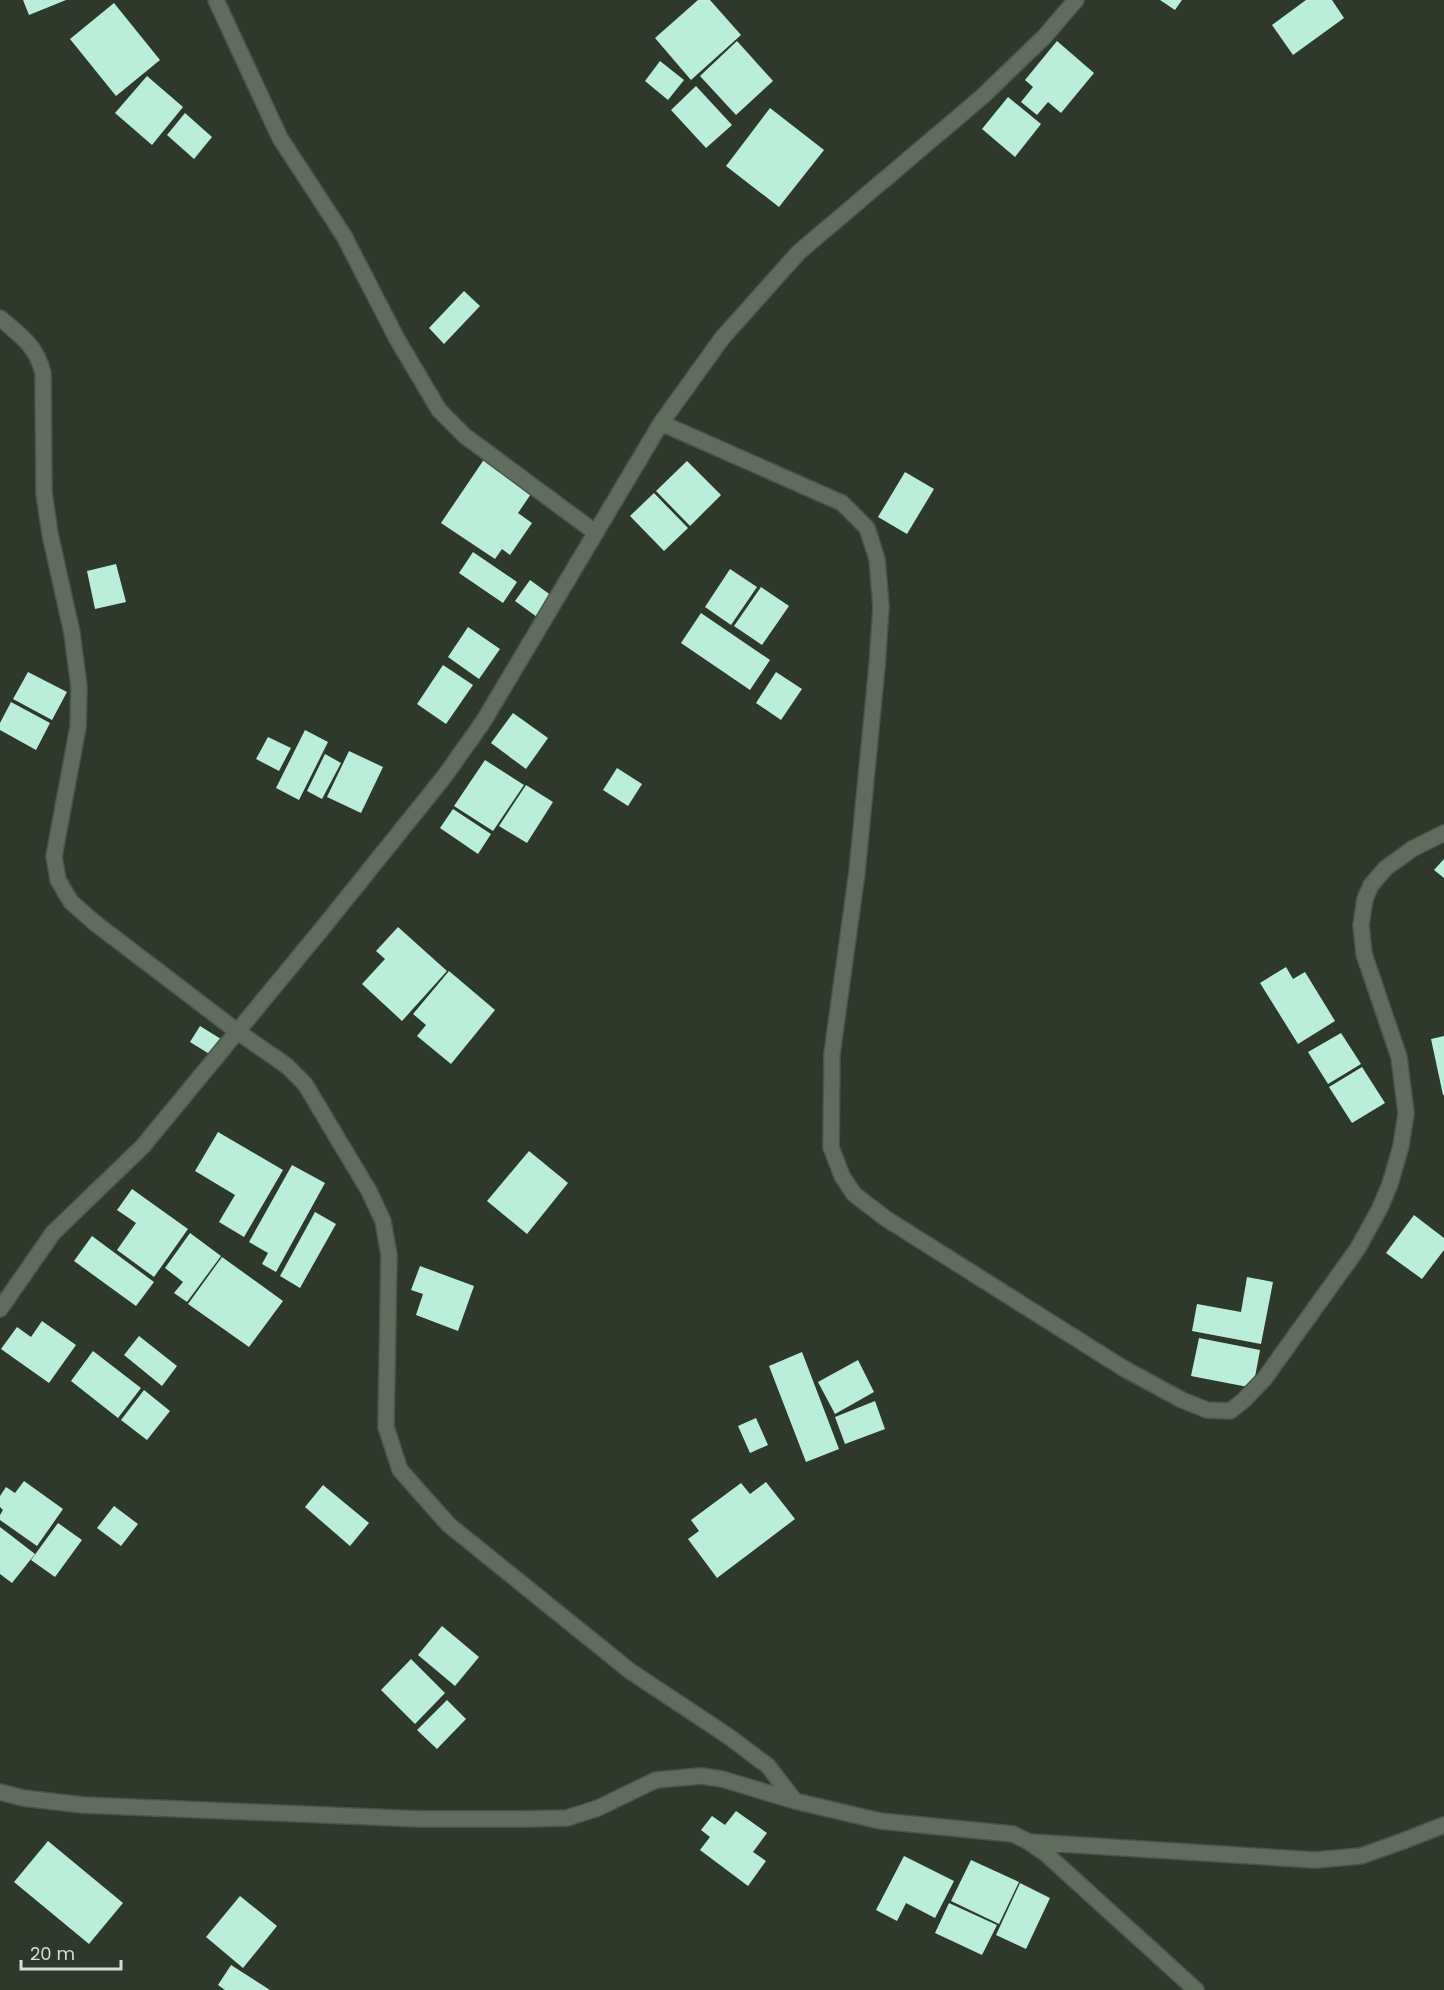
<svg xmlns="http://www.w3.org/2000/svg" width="1444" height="1990" font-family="Poppins,sans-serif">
	<rect width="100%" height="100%" fill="#2e392c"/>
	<path fill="#baeeda" d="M23 0H66L29 15Z
		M698 0H710L741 35 691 80 655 38Z
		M1160 0H1182L1175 10Z
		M1306 0H1332L1344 18 1293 55 1272 25Z
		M114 3 160 60 116 96 70 39Z
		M737 41 773 81 736 115 700 76Z
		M1057 41 1094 73 1061 113 1048 102 1037 115 1021 102 1033 87 1025 80Z
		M660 61 684 80 668 100 645 81Z
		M147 76 183 107 152 145 115 113Z
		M696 86 732 125 706 148 671 110Z
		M1008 97 1041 124 1015 157 982 129Z
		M770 108 824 150 779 207 726 166Z
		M185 113 212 137 194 159 167 135Z
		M464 291 480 306 444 344 429 328Z
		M485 458 533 491 518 513 532 523 510 555 502 549 495 559 441 523Z
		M687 461 721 495 690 526 656 491Z
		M905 472 934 489 907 534 878 517Z
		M654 493 688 528 664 551 630 516Z
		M473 552 517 582 503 603 459 573Z
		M116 564 126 602 95 609 87 571Z
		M730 569 757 587 731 625 705 607Z
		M530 580 552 596 537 617 515 601Z
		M761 587 789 606 762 645 734 626Z
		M701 613 770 660 750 690 681 643Z
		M468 627 500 649 479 679 448 657Z
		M443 665 473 685 446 724 417 704Z
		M28 672 67 692 52 720 13 699Z
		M776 672 802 689 781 720 756 703Z
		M11 702 50 723 36 750 0 730V723Z
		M513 713 548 738 526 769 491 743Z
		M305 730 328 742 299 800 276 788Z
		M268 737 291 748 279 771 256 759Z
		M349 751 383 767 361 813 327 797Z
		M325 754 341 763 322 799 307 791Z
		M485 760 524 785 493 831 454 806Z
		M617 768 642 784 628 806 603 790Z
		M526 785 553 802 527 843 499 826Z
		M453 809 491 834 478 854 440 828Z
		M1444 859V878L1434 870Z
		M398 927 447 971 402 1021 362 984 385 959 376 951Z
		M1286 967 1293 979 1305 972 1335 1021 1298 1044 1260 983Z
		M449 971 495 1010 451 1064 417 1036 426 1025 413 1014Z
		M200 1026 221 1039 211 1055 190 1042Z
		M1341 1033 1361 1064 1328 1084 1308 1052Z
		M1444 1036V1095H1443L1431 1039Z
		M1362 1067 1385 1103 1352 1123 1329 1087Z
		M218 1132 283 1170 244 1237 219 1222 235 1195 195 1171Z
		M529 1151 568 1183 527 1234 487 1201Z
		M292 1165 325 1183 276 1272 262 1264 268 1253 249 1242Z
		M132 1189 188 1229 154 1277 117 1250 136 1223 117 1210Z
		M315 1212 336 1224 300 1288 280 1276Z
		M1414 1215 1444 1238V1250L1422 1279 1386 1253Z
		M190 1233 221 1256 187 1302 174 1293 183 1282 165 1268Z
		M92 1236 154 1282 136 1306 74 1261Z
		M222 1257 283 1301 249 1347 188 1304Z
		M420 1266 474 1286 458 1331 416 1315 423 1294 411 1290Z
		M1247 1277 1273 1282 1261 1344 1192 1331 1197 1304 1241 1312Z
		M42 1321 76 1345 49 1383 1 1349 17 1327 31 1337Z
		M139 1336 177 1366 162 1386 124 1355Z
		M1199 1338 1260 1350 1253 1388 1191 1376Z
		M93 1351 141 1388 118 1418 71 1381Z
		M802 1352 839 1449 806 1462 769 1366Z
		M858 1360 874 1392 835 1414 818 1382Z
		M144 1390 170 1411 147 1440 121 1420Z
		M875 1401 885 1429 845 1444 835 1417Z
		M756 1418 768 1445 750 1453 738 1426Z
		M24 1481 63 1509 37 1546 0 1520V1515L3 1510 0 1507V1496L6 1487 15 1493Z
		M766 1482 795 1519 717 1578 688 1539 699 1531 691 1520 741 1483 750 1494Z
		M323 1485 369 1523 350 1546 305 1507Z
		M114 1506 138 1524 121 1546 97 1528Z
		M58 1523 82 1540 55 1577 31 1560Z
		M0 1527 35 1554 12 1583 0 1574Z
		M442 1626 479 1657 455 1686 418 1655Z
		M411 1659 445 1693 415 1724 381 1690Z
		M447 1700 466 1719 437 1749 417 1730Z
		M736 1811 767 1833 753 1852 766 1861 748 1886 700 1850 710 1837 701 1830 712 1816 725 1825Z
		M48 1841 123 1903 89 1944 14 1882Z
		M904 1856 954 1881 935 1918 906 1903 897 1921 876 1910Z
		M971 1860 1019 1882 999 1924 951 1901Z
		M1020 1883 1050 1898 1026 1949 996 1935Z
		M240 1896 277 1926 243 1968 206 1937Z
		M949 1903 997 1925 982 1955 935 1933Z
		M231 1965 270 1990H225L218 1985Z"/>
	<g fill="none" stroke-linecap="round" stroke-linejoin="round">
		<g stroke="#4c554a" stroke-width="18">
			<path id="minor" d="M216 0 280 138 344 236 397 339 439 410 465 436 596 533
				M0 318C21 336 36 345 43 373L44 493 50 534 72 633 79 687 78 727 54 856 58 880 71 902 95 923 238 1032 287 1066 305 1084 369 1191 383 1221 389 1255 386 1427 400 1470 449 1525 630 1671 728 1736 768 1766 795 1801
				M661 423 842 503 867 528 877 559 881 607 877 666 857 872 832 1054 831 1147 842 1176 854 1194 885 1218 1123 1368 1182 1400 1207 1410 1230 1411 1244 1400 1265 1378 1358 1248 1380 1208 1390 1184 1401 1146 1406 1113 1399 1057 1364 954 1361 925 1365 899 1371 885 1386 868 1412 849 1444 833
				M0 1309 53 1233 143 1146 321 930 444 777 483 722 661 423 723 337 799 252 983 96 1045 36 1076 0
				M0 1792 23 1798 83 1805 420 1819H525L567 1818 598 1808 656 1780 701 1776 722 1779 795 1801 880 1821 1013 1834 1029 1842 1045 1853 1196 1990
				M1029 1842 1315 1860 1361 1856 1403 1841 1444 1825"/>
		</g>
		<use href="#minor" stroke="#606c5d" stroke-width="15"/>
	</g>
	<path d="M21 1960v9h100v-9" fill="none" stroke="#d6ddd5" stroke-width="3"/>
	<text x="30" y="1960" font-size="18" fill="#d6ddd5" stroke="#2e392c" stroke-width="4.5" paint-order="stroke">20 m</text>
</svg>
